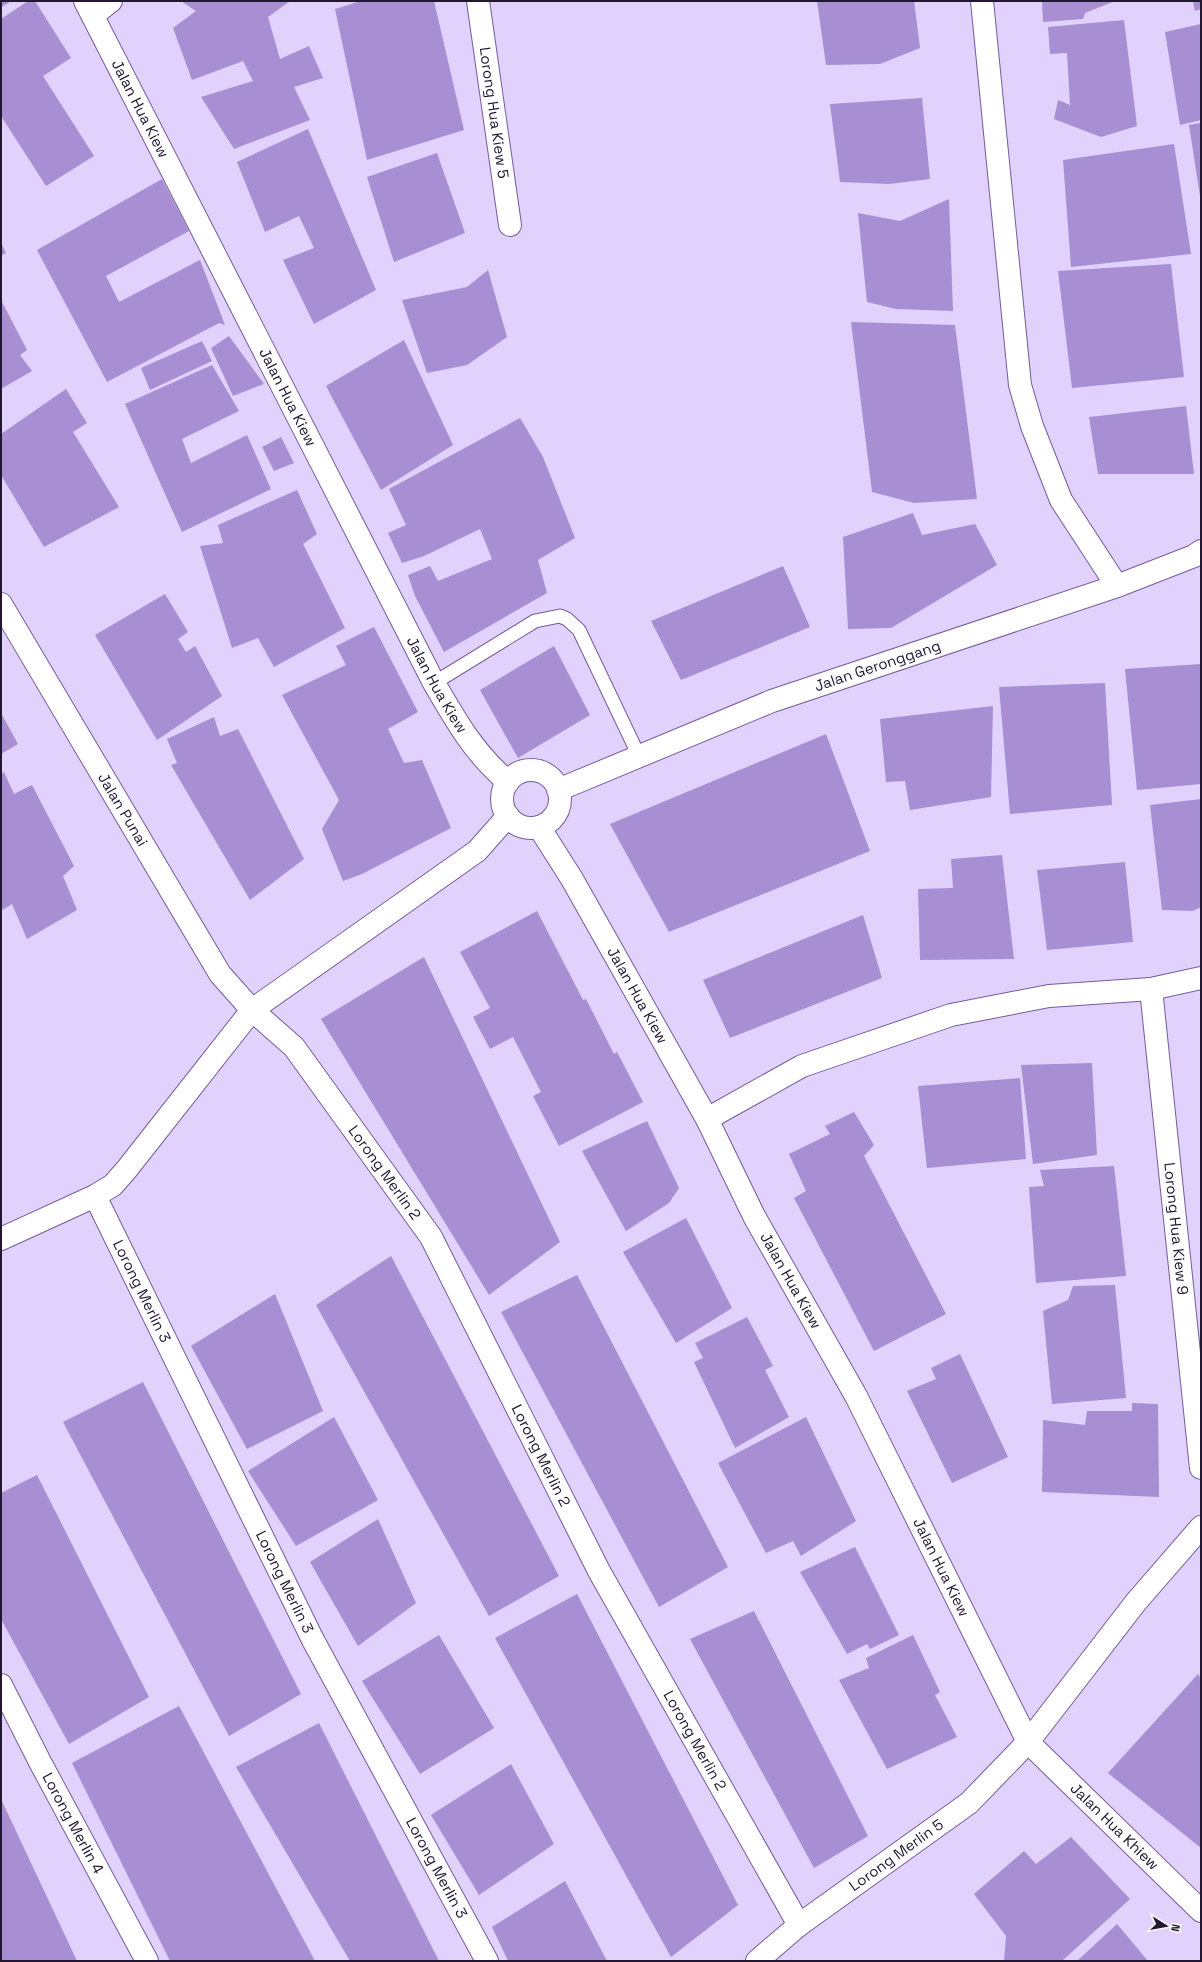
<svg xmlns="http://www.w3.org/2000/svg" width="1202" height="1962" font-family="'Space Grotesk',sans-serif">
	<rect width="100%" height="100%" fill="#e1d2fd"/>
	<path fill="#a88ed3" d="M1 1H12L1 7Z
		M28 1H35L71 58 43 76 94 156 46 186 1 116V19Z
		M181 1H290L268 17 280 59 309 46 323 78 294 87 310 120 234 149 201 97 253 81 243 61 192 80 173 28 196 11Z
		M361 1H434L464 130 367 160 335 9Z
		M817 1H914L920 48 880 64 826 65Z
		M1042 1H1115L1085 13 1083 19 1043 22Z
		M1193 1H1201V9L1195 11Z
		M1124 20 1137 126 1101 137 1054 119 1058 100 1070 105 1067 53 1050 54 1048 27Z
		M1201 24V120L1180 125 1165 32Z
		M922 98 930 179 889 184 840 182 830 104Z
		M1201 123V196H1200L1189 125Z
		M308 129 376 290 314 324 283 260 314 248 299 216 265 232 237 162Z
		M1174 144 1191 254 1071 267 1063 160Z
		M437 153 465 233 394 262 367 177Z
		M162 179 189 231 106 276 119 302 200 260 225 325 219 323 107 382 37 250Z
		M949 199 953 311 896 309 867 302 858 213 900 221Z
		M1 243 6 253 1 256Z
		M1171 264 1184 377 1072 388 1058 271Z
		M488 270 507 337 467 365 427 373 402 300 467 287Z
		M1 300 27 350 20 355 32 371 1 389Z
		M851 322 955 325 977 499 914 503 872 492Z
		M229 336 264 384 233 396 211 348Z
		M404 340 453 445 381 490 326 386Z
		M202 341 212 361 150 390 141 368Z
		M212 365 239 411 182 439 191 463 247 435 271 489 182 532 125 404Z
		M66 389 87 423 73 432 119 507 44 547 1 475V434Z
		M1186 406 1194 474H1098L1089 417Z
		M520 418 543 457 575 538 538 560 547 593 444 652 415 596 408 575 430 566 438 581 492 559 480 529 424 556 402 563 388 533 406 525 389 489Z
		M281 437 294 463 274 471 262 447Z
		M297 490 317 534 303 544 345 628 274 667 258 638 232 648 200 546 223 543 218 525Z
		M913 513 922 535 975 524 997 565 891 628 848 629 843 537Z
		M783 566 810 627 681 680 651 621Z
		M165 594 188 632 178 639 186 652 195 646 222 696 157 740 95 635Z
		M374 627 418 712 388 729 404 763 422 760 451 828 362 874 343 881 322 829 339 800 282 695 346 665 336 646Z
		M554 646 590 715 518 758 480 690Z
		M1201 664V784L1137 790 1125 669Z
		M1105 683 1112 805 1010 814 999 687Z
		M993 706 991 797 910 810 905 781 886 782 880 719Z
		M1 713 18 744 1 754Z
		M214 717 220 736 238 729 304 859 250 900 171 765 177 763 167 739Z
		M826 734 870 851 669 932 610 824Z
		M4 772 14 794 32 785 74 866 63 876 77 910 27 939 12 904 3 910 1 906V774Z
		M1201 799V907L1193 911 1162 910 1150 805Z
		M1002 855 1014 959 920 960 918 889 953 888 951 859Z
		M1125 862 1133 942 1047 950 1037 870Z
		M537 911 583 1000 586 999 614 1054 617 1052 643 1102 559 1146 533 1096 541 1092 513 1037 490 1049 473 1017 490 1008 460 952Z
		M863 915 882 978 730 1038 703 980Z
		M424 957 560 1242 489 1295 321 1019Z
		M1092 1063 1097 1155 1033 1164 1021 1065Z
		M1020 1078 1026 1159 927 1168 918 1086Z
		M854 1112 874 1145 864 1156 946 1314 874 1351 794 1198 806 1191 789 1154 830 1134 825 1126Z
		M647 1121 679 1188 669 1203 626 1231 582 1151Z
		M1114 1166 1126 1276 1036 1283 1029 1187 1044 1186 1040 1170Z
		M686 1218 732 1308 676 1343 623 1252Z
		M391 1256 559 1576 489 1616 316 1305Z
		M577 1275 728 1567 659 1607 501 1312Z
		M1115 1285 1126 1398 1052 1404 1043 1311 1068 1300 1073 1286Z
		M275 1294 323 1411 247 1449 191 1346Z
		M747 1317 773 1366 765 1370 789 1417 735 1448 694 1362 703 1358 695 1343Z
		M960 1354 1008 1457 952 1483 907 1391 936 1379 931 1368Z
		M143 1382 301 1694 229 1736 63 1422Z
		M1132 1403 1158 1404 1159 1497 1042 1492 1043 1420 1085 1425 1087 1411H1132Z
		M334 1417 378 1500 296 1546 248 1471Z
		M806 1417 856 1521 801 1556 793 1541 766 1553 718 1463Z
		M37 1475 149 1697 69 1744 1 1619V1493Z
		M378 1519 416 1603 358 1646 310 1562Z
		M855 1547 899 1635 870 1649 867 1644 847 1654 800 1572Z
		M577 1594 738 1905 671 1957 495 1638Z
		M754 1611 868 1836 814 1868 690 1639Z
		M439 1635 494 1728 420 1774 362 1681Z
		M913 1635 940 1692 935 1695 957 1737 887 1769 839 1680 869 1668 866 1658Z
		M1198 1674 1201 1679V1848L1108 1773Z
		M179 1706 315 1961H170L72 1763Z
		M319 1723 439 1961H350L236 1767Z
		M511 1764 554 1844 479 1895 431 1815Z
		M1 1799 77 1961H1Z
		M1071 1837 1130 1899 1062 1961H1004L1006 1936 974 1894 1024 1851 1036 1864Z
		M565 1881 607 1961H508L492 1927Z
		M1117 1924 1148 1961H1077Z"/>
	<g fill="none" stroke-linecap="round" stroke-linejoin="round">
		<g stroke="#755b9b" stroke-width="15">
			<path id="lane" d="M434 683 535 621 560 616 567 619 579 630 639 756"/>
		</g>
		<g stroke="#755b9b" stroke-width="24">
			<g id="street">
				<path id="s1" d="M85 1 434 683C456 721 474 753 508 782"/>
				<path id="s2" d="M478 1 510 225"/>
				<path d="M982 1 1020 385 1032 426 1061 500 1117 586"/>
				<path d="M93 15 111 1"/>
				<path id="s3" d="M1 604 220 974 252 1010 294 1047 431 1237 599 1571 799 1925"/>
				<circle cx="531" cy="799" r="29"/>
				<path id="s4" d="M558 790 772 701 1117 586 1194 556 1201 551"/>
				<path id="s5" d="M539 827 572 879 707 1119 754 1216 856 1396 1028 1742 1201 1911"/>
				<path id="s6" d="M1151 989 1201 1468"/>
				<path d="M707 1119 802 1066 951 1015 1049 996 1151 989 1201 978"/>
				<path id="s7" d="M95 1196 313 1640 487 1961"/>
				<path d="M1 1239 95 1196 113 1185 127 1169 252 1010 477 851 508 816"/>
				<path id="s8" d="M1 1685 40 1762 147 1961"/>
				<path id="s9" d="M757 1961 799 1925 969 1803 1028 1742 1136 1602 1201 1527"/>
			</g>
		</g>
		<use href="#lane" stroke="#fff" stroke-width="13"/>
		<use href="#street" stroke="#fff" stroke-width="22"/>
	</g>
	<g text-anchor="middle" stroke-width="3" stroke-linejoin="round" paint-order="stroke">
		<g font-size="15" fill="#211731" stroke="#fbfbfb">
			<text dy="5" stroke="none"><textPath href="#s1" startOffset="121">Jalan Hua Kiew</textPath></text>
			<text dy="5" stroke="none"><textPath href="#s2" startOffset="113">Lorong Hua Kiew 5</textPath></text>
			<text dy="5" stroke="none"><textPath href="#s1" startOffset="445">Jalan Hua Kiew</textPath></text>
			<text dy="5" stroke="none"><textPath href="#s4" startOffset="343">Jalan Geronggang</textPath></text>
			<text dy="5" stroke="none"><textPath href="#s1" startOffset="769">Jalan Hua Kiew</textPath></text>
			<text dy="5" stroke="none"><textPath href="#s3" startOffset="239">Jalan Punai</textPath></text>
			<text dy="5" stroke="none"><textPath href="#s5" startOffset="195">Jalan Hua Kiew</textPath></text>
			<text dy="5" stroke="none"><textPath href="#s3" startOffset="689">Lorong Merlin 2</textPath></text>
			<text dy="5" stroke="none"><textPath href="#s6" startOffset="241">Lorong Hua Kiew 9</textPath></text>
			<text dy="5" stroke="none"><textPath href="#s5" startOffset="519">Jalan Hua Kiew</textPath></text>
			<text dy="5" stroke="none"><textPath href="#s7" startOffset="106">Lorong Merlin 3</textPath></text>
			<text dy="5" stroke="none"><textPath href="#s3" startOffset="1013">Lorong Merlin 2</textPath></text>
			<text dy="5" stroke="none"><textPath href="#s5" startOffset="843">Jalan Hua Kiew</textPath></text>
			<text dy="5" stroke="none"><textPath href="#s7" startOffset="430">Lorong Merlin 3</textPath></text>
			<text dy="5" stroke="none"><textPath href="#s3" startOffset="1337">Lorong Merlin 2</textPath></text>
			<text dy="5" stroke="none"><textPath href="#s8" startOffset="156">Lorong Merlin 4</textPath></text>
			<text dy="5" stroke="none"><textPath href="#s5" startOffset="1159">Jalan Hua Khiew</textPath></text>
			<text dy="5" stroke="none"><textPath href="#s9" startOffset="175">Lorong Merlin 5</textPath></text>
			<text dy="5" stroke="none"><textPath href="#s7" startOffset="754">Lorong Merlin 3</textPath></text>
		</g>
	</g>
	<rect width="1202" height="1962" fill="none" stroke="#211731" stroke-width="4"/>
	<g transform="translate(1166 1926) rotate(101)" stroke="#fbfbfb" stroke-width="3" paint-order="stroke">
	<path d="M0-3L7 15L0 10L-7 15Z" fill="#211731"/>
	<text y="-6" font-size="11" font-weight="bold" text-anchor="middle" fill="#211731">N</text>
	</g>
</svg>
